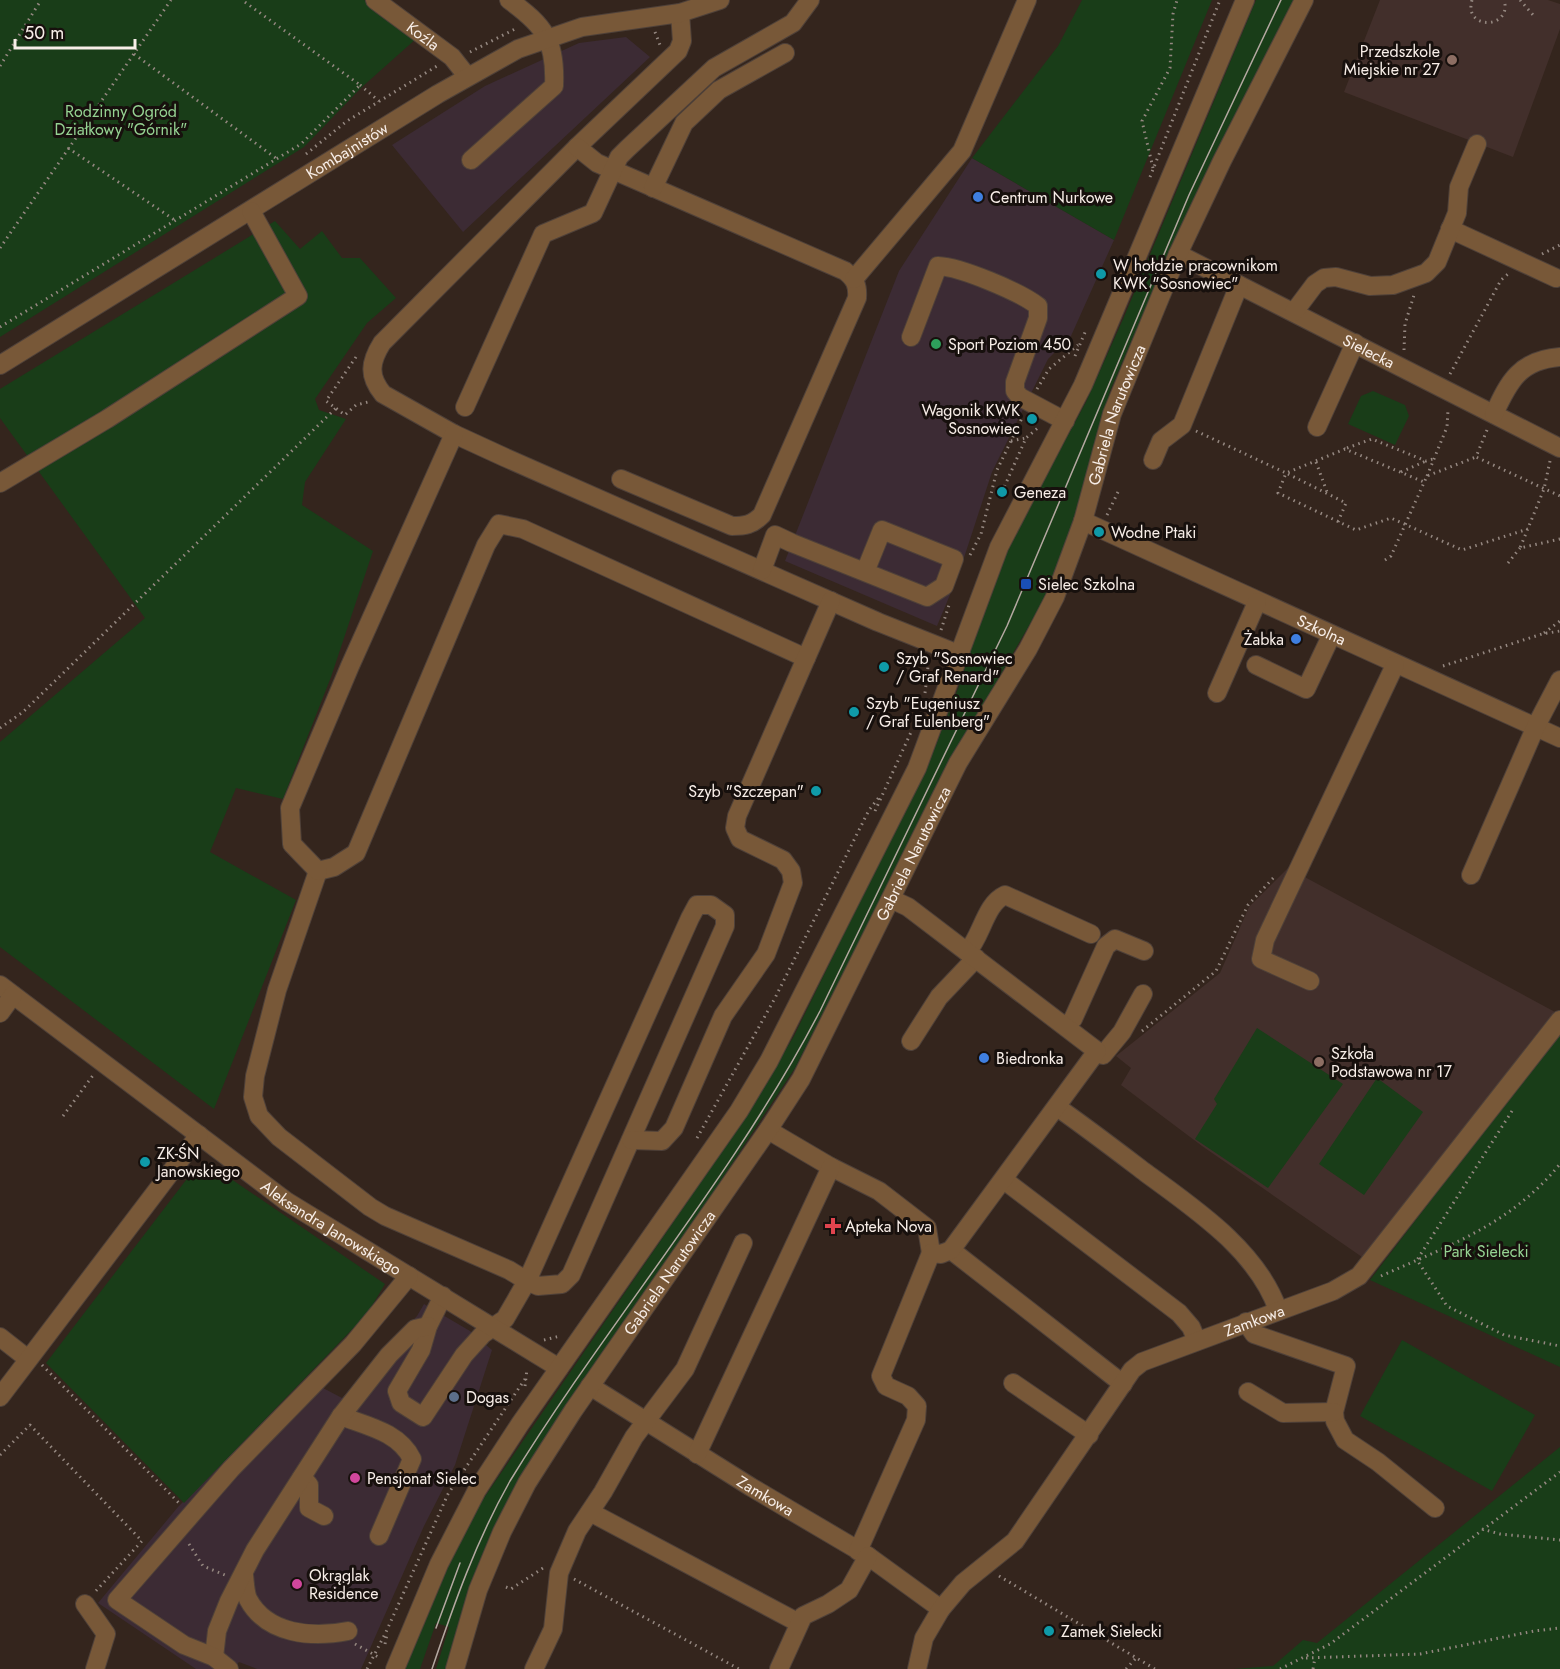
<svg xmlns="http://www.w3.org/2000/svg" width="1560" height="1669" font-family="Jost,sans-serif">
	<rect width="100%" height="100%" fill="#34251d"/>
	<path fill="#3c2b34" d="M626 37 650 57 463 232 392 145 485 86 579 43Z
		M972 158 1114 240 1071 336 1048 359 992 472 959 573 937 626 785 561 899 271Z
		M424 1304 470 1331 492 1350 455 1465 424 1526 361 1669H257L239 1662 233 1669H196L98 1603 178 1507 306 1379 342 1398 417 1316Z"/>
	<path fill="#422f2b" d="M1380 0H1548L1560 4V29L1513 157 1344 92Z
		M1288 868 1555 1012 1362 1257 1202 1146 1121 1085 1131 1068 1116 1056 1220 973 1249 907Z"/>
	<path fill="#193d18" d="M0 0H364L417 38 362 87 304 147 0 337Z
		M1082 0H1212L1114 240 972 158 1058 46Z
		M1256 0H1295L1176 237 1110 391 1078 511 1041 605 945 770 795 1068 501 1514 482 1557 446 1669H436L449 1627 436 1623 420 1669H405L450 1562 477 1508 740 1125 794 1036 934 750 959 686 993 580 1015 533 1086 402 1124 317Z
		M275 221 300 249 322 231 342 258H360L396 298 367 323 315 399 319 410 346 419 305 482 302 505 373 551 331 677 283 799 236 788 210 852 296 900 214 1109 0 947V742L145 618 0 418V389Z
		M1373 391 1405 405 1409 416 1395 445 1348 424 1361 396Z
		M1257 1028 1343 1084 1268 1188 1195 1139 1217 1104 1214 1099Z
		M1560 1031V1367L1370 1280Z
		M1377 1078 1423 1112 1364 1195 1319 1164Z
		M196 1167 215 1168 385 1284 367 1314 184 1503 46 1363Z
		M1402 1340 1535 1415 1492 1491 1360 1416Z
		M1560 1447V1669H1234L1273 1666 1303 1640 1317 1643Z"/>
	<g fill="none" stroke-linecap="round" stroke-linejoin="round">
		<g stroke="#4f4139" stroke-width="20">
			<g id="minor">
				<path id="s1" d="M375 0 452 57 467 76"/>
				<path d="M680 13 682 41 678 51 577 147 382 343C370 362 368 376 383 394L454 434 504 457 878 622 961 655"/>
				<path d="M577 147 597 163 845 271C855 279 858 285 857 298L762 515C752 525 745 526 732 526L621 479"/>
				<path d="M471 160 554 86C556 41 545 26 509 0"/>
				<path d="M653 188 684 123 719 90 785 53"/>
				<path d="M1450 229 1556 278"/>
				<path id="s2" d="M1178 254 1560 448"/>
				<path d="M854 279 962 151 1027 0"/>
				<path d="M1294 312 1315 284 1324 278 1336 277 1370 286 1393 285 1426 273 1437 262 1457 213 1459 187 1477 144"/>
				<path d="M911 337 938 266C961 267 1020 292 1038 306V318L1015 382V391L1020 397 1065 421"/>
				<path id="s3" d="M0 365 438 94 518 49 582 27 680 13 720 0"/>
				<path d="M465 407 543 234 593 213 619 157 627 149 714 68 793 23 810 0"/>
				<path d="M1494 414C1509 381 1520 360 1560 357"/>
				<path d="M1317 427 1355 343"/>
				<path d="M1153 460 1161 441 1182 425 1239 285"/>
				<path d="M0 483 107 419 298 296 251 211"/>
				<path id="s4" d="M1083 521 1560 738"/>
				<path d="M762 570 775 535 792 543 927 597 944 586 954 559 882 530 865 572"/>
				<path d="M1256 665 1306 689 1331 636"/>
				<path d="M1217 693 1257 602"/>
				<path d="M318 871 277 990 255 1076 253 1097 259 1116 279 1137 370 1207 385 1216 509 1270 527 1281 690 918 697 905H711L725 915V926L571 1275 562 1284 538 1286 527 1281 505 1319 483 1334 464 1355 423 1417 401 1403 397 1391 421 1350 428 1326 443 1296"/>
				<path d="M318 871 334 867 356 853 486 545 499 524 523 529 806 658"/>
				<path d="M318 871 292 844 290 808 350 666 454 434"/>
				<path d="M1471 875 1536 726 1560 680"/>
				<path d="M967 952C982 936 985 904 1005 895L1091 934"/>
				<path d="M1310 981 1261 959 1265 940 1395 665"/>
				<path id="s5" d="M0 985 286 1201 559 1368"/>
				<path d="M0 1013 13 995"/>
				<path d="M1066 1026 1073 1019 1106 946 1115 939 1144 951"/>
				<path d="M911 1041 939 997 976 958"/>
				<path d="M1103 1055 1122 1032 1143 994"/>
				<path d="M1057 1107C1087 1128 1117 1151 1146 1173 1195 1209 1257 1250 1278 1310"/>
				<path d="M768 1130 831 1167 879 1191 927 1228 931 1253"/>
				<path d="M631 1140 662 1141 674 1128 723 1016 766 954 793 883 791 871 783 860 740 839 735 828 737 816 831 601"/>
				<path d="M1004 1180 1179 1313 1191 1327 1197 1341"/>
				<path d="M951 1250 1123 1384"/>
				<path d="M1246 1322 1254 1334 1346 1366 1334 1412 1335 1421 1345 1440 1378 1462 1435 1508"/>
				<path d="M0 1337 28 1359"/>
				<path d="M1013 1383 1089 1435"/>
				<path id="s6" d="M590 1386 751 1487 868 1556 941 1609"/>
				<path d="M1248 1392 1283 1413 1334 1412"/>
				<path d="M0 1397 199 1135"/>
				<path d="M341 1416C367 1426 399 1432 412 1459L379 1536"/>
				<path d="M697 1454 831 1167"/>
				<path d="M302 1477 309 1485V1508L324 1516"/>
				<path d="M590 1512 799 1623"/>
				<path d="M858 1551 916 1420 917 1406 908 1396 886 1386 881 1376 931 1253 941 1254 951 1250 1097 1051 908 907 891 899"/>
				<path d="M244 1575C245 1583 245 1592 248 1599 267 1635 313 1638 348 1631"/>
				<path d="M85 1604 106 1634 95 1669"/>
				<path d="M214 1657 217 1631 229 1601 255 1550 341 1416 389 1355 415 1329 428 1326"/>
				<path d="M229 1669 214 1657 184 1645 117 1600 231 1469 353 1344 409 1276"/>
				<path d="M395 1669 439 1564 477 1490 520 1424 739 1111 769 1061 917 768 999 547 1083 385 1245 0"/>
				<path id="s7" d="M455 1669 478 1590 502 1532 527 1483 573 1411 768 1130 801 1079 958 763 1028 649 1055 597 1083 521 1112 414 1178 254 1222 161 1304 0"/>
				<path d="M534 1669 553 1629 559 1573 577 1531 603 1492 634 1437 685 1369 743 1243"/>
				<path d="M779 1669 803 1616 828 1604 849 1590 868 1556"/>
				<path id="s8" d="M917 1669 924 1638 941 1609 963 1583 1015 1541 1132 1370 1142 1362 1333 1291 1359 1276 1560 1020"/>
			</g>
		</g>
		<path stroke="#958881" stroke-width="3" stroke-dasharray="1.5 4.5" stroke-linecap="butt" d="M1472 0C1463 31 1513 29 1504 0
			M1520 0 1534 16
			M655 32 660 45
			M470 52 517 28
			M134 54 277 159
			M0 66 41 0
			M360 85 379 101
			M68 148 176 221
			M306 154 347 121 437 66
			M1153 168 1142 121 1170 68 1173 14 1177 0
			M1150 177 1220 0
			M0 248 171 0
			M1542 254 1560 245
			M0 327 301 144 360 85 242 0
			M1404 350 1405 324 1414 295
			M1075 356 1086 330
			M356 357 326 401 345 415 356 405 368 402
			M1450 374 1501 280 1508 274
			M1037 389 1049 369 1078 345
			M1487 430 1476 457 1560 496
			M1196 431 1286 473 1278 493 1356 530 1391 518 1462 550 1528 529
			M1011 441 1026 438
			M1347 448 1372 439 1426 461 1433 459
			M1550 461 1544 489 1520 548 1560 539
			M1316 462 1327 492
			M1401 472 1426 461
			M1427 476 1447 427 1448 410
			M1002 492 1026 438 1039 427
			M1107 515 1118 492
			M1338 522 1346 503 1286 473 1345 449 1424 482
			M970 555 981 534 997 470 1023 416
			M1385 560 1391 556 1427 476 1476 457
			M1508 563 1520 548
			M941 630 950 602
			M1544 633 1560 621
			M1443 666 1542 634 1560 631
			M925 693 929 658
			M0 728 23 712 336 408
			M875 811 912 730
			M1142 1031 1216 971 1248 905 1276 875
			M1512 1111 1417 1260 1447 1306 1504 1335 1560 1346
			M63 1116 94 1074
			M697 1138 775 998 869 810 880 796
			M1381 1276C1450 1245 1510 1225 1560 1164
			M544 1340 560 1336
			M42 1365 179 1503
			M525 1386 527 1369
			M0 1455 30 1425 142 1541 94 1593
			M1482 1529 1500 1534 1560 1540
			M189 1544 203 1566 225 1575
			M999 1576 1155 1669
			M574 1579 739 1669
			M506 1587 511 1589 543 1568
			M355 1644 380 1658
			M385 1644 387 1634
			M1306 1658 1420 1654 1534 1631 1560 1628
			M367 1669 386 1632 448 1494 525 1379
			M1126 1669 1136 1658
			M1280 1669 1330 1644 1560 1472
			M1313 1669 1315 1658"/>
		<use href="#minor" stroke="#785838" stroke-width="18"/>
		<path stroke="#b4a8a1" stroke-width="1.5" d="M436 1628 460 1563
			M432 1669C454 1604 476 1541 510 1481 608 1321 733 1178 820 1011L1007 626 1189 195 1281 0"/>
	</g>
	<g fill="#8d6e63" stroke="#17100d" stroke-width="2">
		<circle cx="1452" cy="60" r="6"/>
		<circle cx="1319" cy="1062" r="6"/>
	</g>
	<g fill="#3f7fe0" stroke="#17100d" stroke-width="2">
		<circle cx="978" cy="197" r="6"/>
		<circle cx="1296" cy="639" r="6"/>
		<circle cx="984" cy="1058" r="6"/>
	</g>
	<g fill="#0f9aa8" stroke="#17100d" stroke-width="2">
		<circle cx="1101" cy="274" r="6"/>
		<circle cx="1032" cy="419" r="6"/>
		<circle cx="1002" cy="492" r="6"/>
		<circle cx="1099" cy="532" r="6"/>
		<circle cx="884" cy="667" r="6"/>
		<circle cx="854" cy="712" r="6"/>
		<circle cx="816" cy="791" r="6"/>
		<circle cx="145" cy="1162" r="6"/>
		<circle cx="1049" cy="1631" r="6"/>
	</g>
	<circle fill="#2e9e5b" stroke="#17100d" stroke-width="2" cx="936" cy="344" r="6"/>
	<rect fill="#1a4fb4" stroke="#17100d" stroke-width="2" x="1020" y="578" width="12" height="12" rx="3"/>
	<path fill="#e0444e" stroke="#17100d" stroke-width="2" d="M830 1217h6v6h6v6h-6v6h-6v-6h-6v-6h6z"/>
	<circle fill="#5c6f8a" stroke="#17100d" stroke-width="2" cx="454" cy="1397" r="6"/>
	<g fill="#d1479c" stroke="#17100d" stroke-width="2">
		<circle cx="355" cy="1478" r="6"/>
		<circle cx="297" cy="1584" r="6"/>
	</g>
	<g text-anchor="middle" stroke-width="6" stroke-linejoin="round" paint-order="stroke">
		<g font-size="16" fill="#f8eee8" stroke="#17100d">
			<text dy="6" stroke="none"><textPath href="#s1" startOffset="60">Koźla</textPath></text>
			<text dy="6" stroke="none"><textPath href="#s3" startOffset="408">Kombajnistów</textPath></text>
			<text dy="6" stroke="none"><textPath href="#s2" startOffset="214">Sielecka</textPath></text>
			<text dy="6" stroke="none"><textPath href="#s7" startOffset="1426">Gabriela Narutowicza</textPath></text>
			<text dy="6" stroke="none"><textPath href="#s4" startOffset="262">Szkolna</textPath></text>
			<text dy="6" stroke="none"><textPath href="#s7" startOffset="940">Gabriela Narutowicza</textPath></text>
			<text dy="6" stroke="none"><textPath href="#s5" startOffset="411">Aleksandra Janowskiego</textPath></text>
			<text dy="6" stroke="none"><textPath href="#s7" startOffset="454">Gabriela Narutowicza</textPath></text>
			<text dy="6" stroke="none"><textPath href="#s8" startOffset="506">Zamkowa</textPath></text>
			<text dy="6" stroke="none"><textPath href="#s6" startOffset="207">Zamkowa</textPath></text>
		</g>
		<g font-size="16" fill="#f8eee8" stroke="#17100d" text-anchor="start">
			<text x="1440" y="57" text-anchor="end">Przedszkole<tspan x="1440" dy="18">Miejskie nr 27</tspan></text>
			<text x="990" y="203">Centrum Nurkowe</text>
			<text x="1113" y="271">W hołdzie pracownikom<tspan x="1113" dy="18">KWK "Sosnowiec"</tspan></text>
			<text x="948" y="350">Sport Poziom 450</text>
			<text x="1020" y="416" text-anchor="end">Wagonik KWK<tspan x="1020" dy="18">Sosnowiec</tspan></text>
			<text x="1014" y="498">Geneza</text>
			<text x="1111" y="538">Wodne Ptaki</text>
			<text x="1038" y="590">Sielec Szkolna</text>
			<text x="1284" y="645" text-anchor="end">Żabka</text>
			<text x="896" y="664">Szyb "Sosnowiec<tspan x="896" dy="18">/ Graf Renard"</tspan></text>
			<text x="866" y="709">Szyb "Eugeniusz<tspan x="866" dy="18">/ Graf Eulenberg"</tspan></text>
			<text x="804" y="797" text-anchor="end">Szyb "Szczepan"</text>
			<text x="1331" y="1059">Szkoła<tspan x="1331" dy="18">Podstawowa nr 17</tspan></text>
			<text x="996" y="1064">Biedronka</text>
			<text x="157" y="1159">ZK-ŚN<tspan x="157" dy="18">Janowskiego</tspan></text>
			<text x="845" y="1232">Apteka Nova</text>
			<text x="466" y="1403">Dogas</text>
			<text x="367" y="1484">Pensjonat Sielec</text>
			<text x="309" y="1581">Okrąglak<tspan x="309" dy="18">Residence</tspan></text>
			<text x="1061" y="1637">Zamek Sielecki</text>
		</g>
		<g font-size="16" fill="#95d392" stroke="#17100d">
			<text x="121" y="117">Rodzinny Ogród<tspan x="121" dy="18">Działkowy "Górnik"</tspan></text>
			<text x="1486" y="1257">Park Sielecki</text>
		</g>
	</g>
	<path d="M15 39v9h120v-9" fill="none" stroke="#f8eee8" stroke-width="3"/>
	<text x="24" y="39" font-size="18" fill="#f8eee8" stroke="#17100d" stroke-width="4.5" paint-order="stroke">50 m</text>
</svg>
